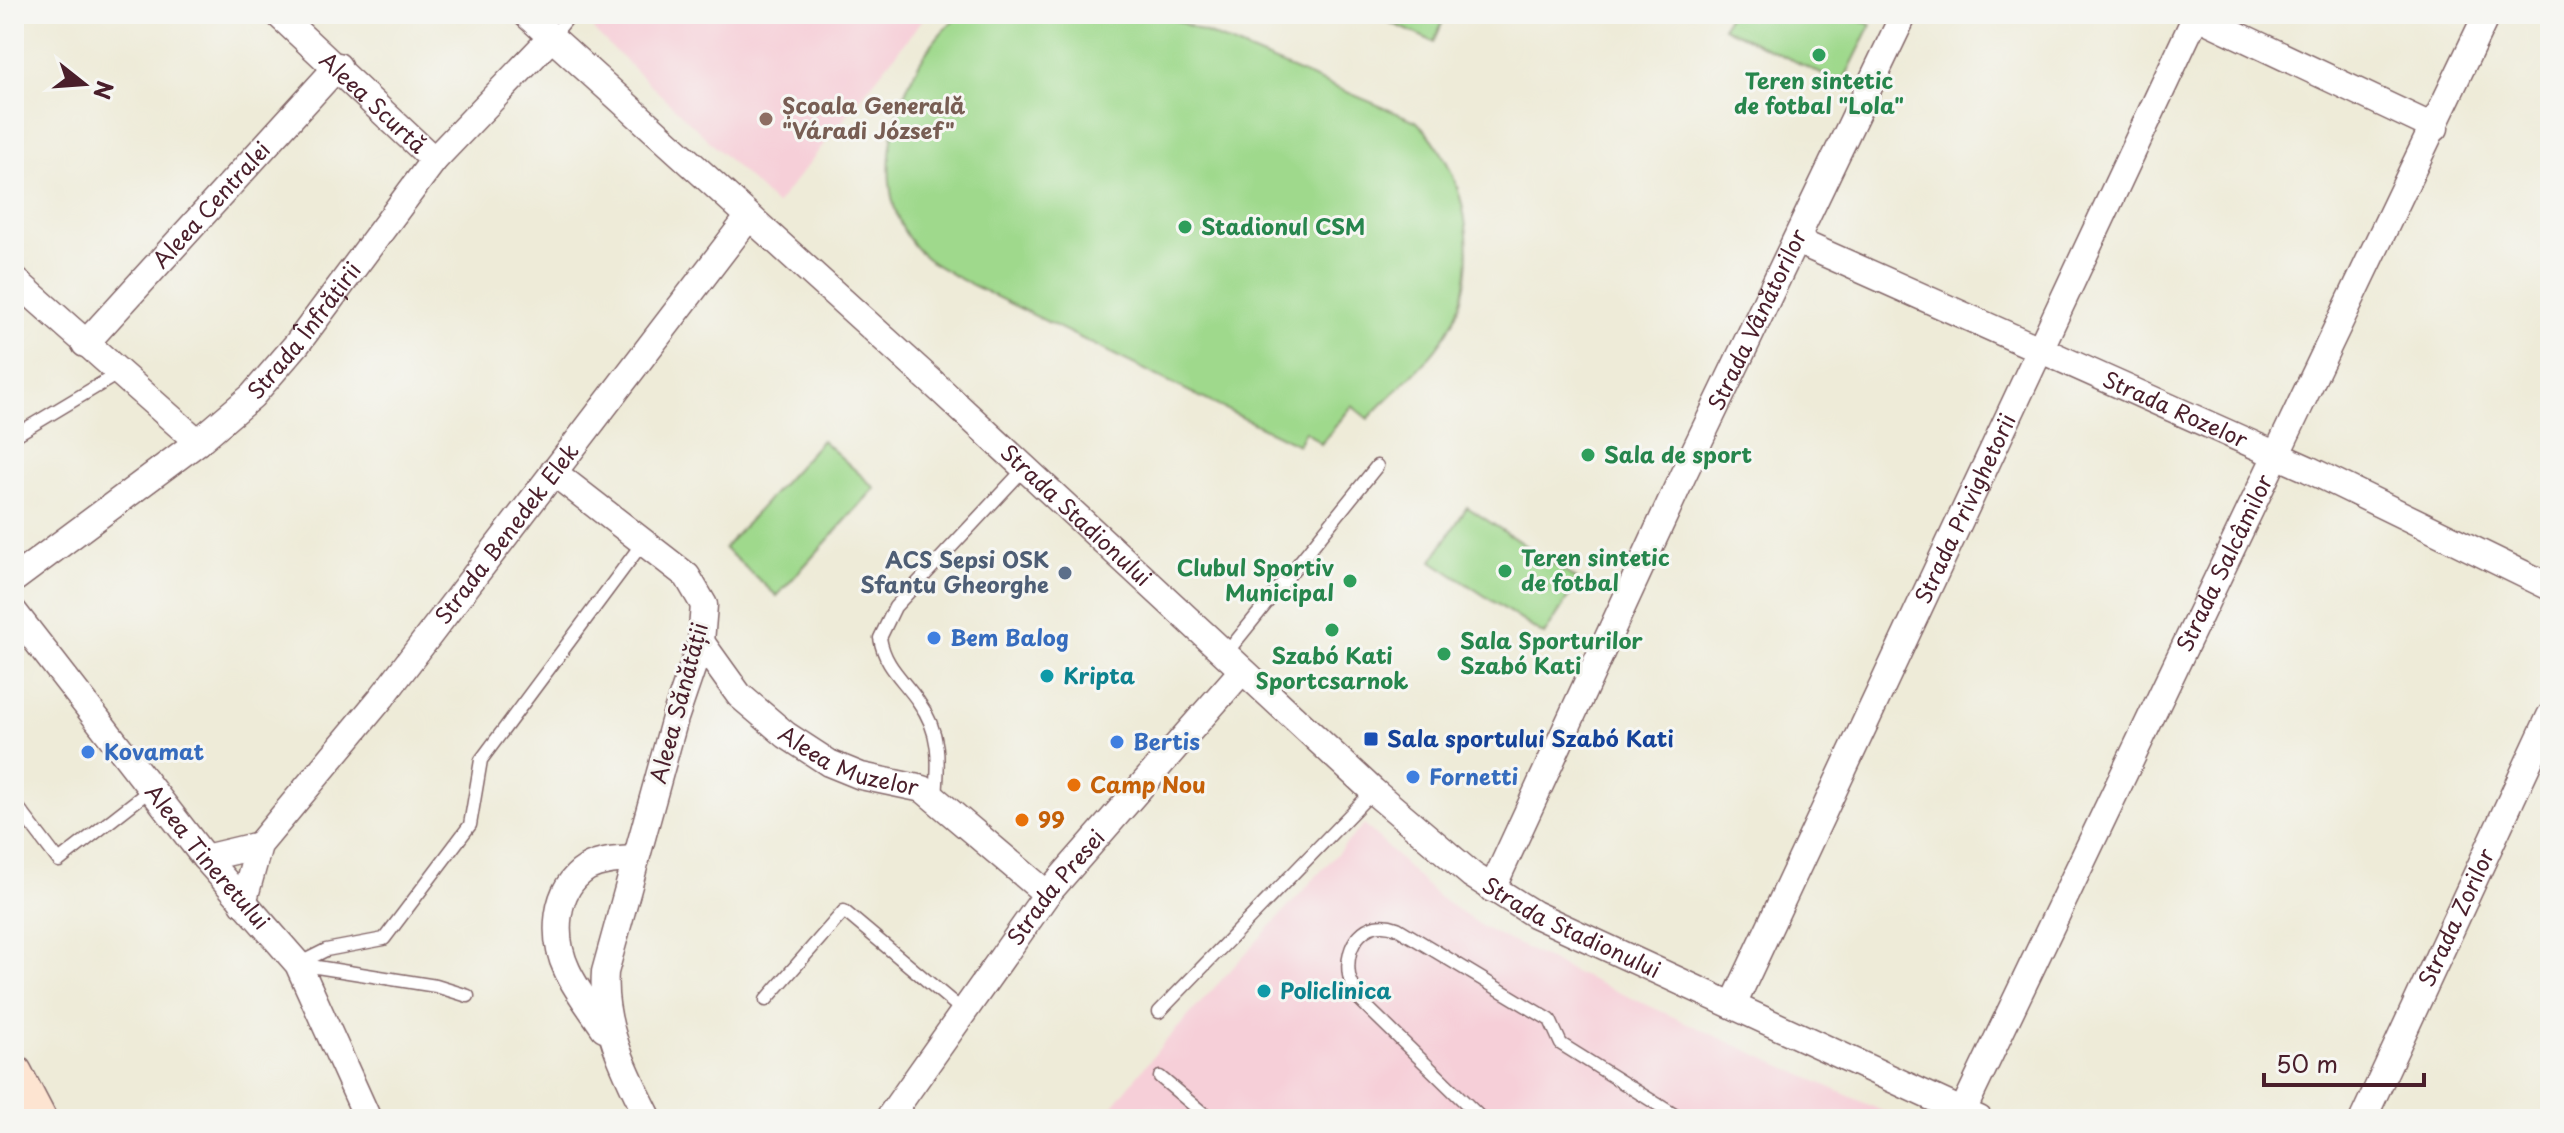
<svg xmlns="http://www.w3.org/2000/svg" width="2564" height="1133" font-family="'Playpen Sans',sans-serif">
	<rect width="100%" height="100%" fill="#f6f6f2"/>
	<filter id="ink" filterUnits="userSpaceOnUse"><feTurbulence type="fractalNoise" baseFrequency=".0125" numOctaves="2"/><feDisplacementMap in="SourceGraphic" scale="16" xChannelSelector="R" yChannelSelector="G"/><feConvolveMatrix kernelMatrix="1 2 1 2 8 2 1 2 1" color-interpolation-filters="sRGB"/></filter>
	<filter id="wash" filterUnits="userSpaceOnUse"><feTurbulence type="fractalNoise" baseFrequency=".006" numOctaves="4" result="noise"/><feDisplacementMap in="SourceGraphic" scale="32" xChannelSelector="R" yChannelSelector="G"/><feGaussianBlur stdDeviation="1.8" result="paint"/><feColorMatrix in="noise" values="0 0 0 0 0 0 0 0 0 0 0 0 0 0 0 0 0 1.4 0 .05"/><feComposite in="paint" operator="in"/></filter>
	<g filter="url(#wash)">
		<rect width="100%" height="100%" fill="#eeebd8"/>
		<path fill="#f6cfd8" d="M607 14H927L776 205 593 30Z
			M1364 824 1437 896 1484 928 1574 972 1900 1119H1102L1163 1044Z"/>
		<path fill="#9fd98c" stroke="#747c5c" stroke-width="2" d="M961 14H1161L1416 121C1466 166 1483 262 1453 322 1434 360 1396 388 1368 419L1352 406 1321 444 1305 431 1298 445 956 277C946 270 934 265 925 257 856 196 898 63 961 14Z
			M1371 14H1446L1434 42Z
			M1729 14H1848L1871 25 1842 84 1723 27Z
			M822 440 875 488 777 596 724 548Z
			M1467 507 1579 581 1544 635 1432 561Z"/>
	</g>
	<g filter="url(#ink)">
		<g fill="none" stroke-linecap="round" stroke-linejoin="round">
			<g stroke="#836668" stroke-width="15">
				<path id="lane" d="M552 37 571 14
					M14 436 119 373
					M1224 656 1377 466
					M936 797C939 761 941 732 918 701 902 678 885 667 880 638L895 607 1024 469
					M14 802 59 861 150 790
					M298 964 326 950 384 939 470 825 481 760 644 541
					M298 964 436 986 468 996
					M766 1000 844 911 963 1011
					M1159 1012 1373 791
					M1160 1077 1210 1119
					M1482 1119 1359 999C1356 991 1350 982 1349 975 1344 944 1366 916 1397 928L1550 1020 1561 1044 1681 1119"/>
			</g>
			<g stroke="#836668" stroke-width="29">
				<g id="street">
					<path id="s1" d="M278 14 434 160"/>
					<path id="s2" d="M526 14 932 382 1373 791 1472 875 1534 914 1979 1119"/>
					<path d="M2193 14 2435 128"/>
					<path id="s3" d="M1797 241 2308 469 2550 587"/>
					<path d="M14 279 198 442"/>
					<path id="s4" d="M85 344 338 66"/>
					<path d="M553 472 687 576 704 605 701 642 675 718 605 972C601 1025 626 1073 649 1119"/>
					<path id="s5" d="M14 579 198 442 252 396 297 344 434 160 552 37"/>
					<path id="s6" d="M14 612 205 858 298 964 368 1119"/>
					<path id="s7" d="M701 642 739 695 786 735 829 763 861 776 923 789 1047 894"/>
					<path d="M205 858 259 845"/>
					<path id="s8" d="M1492 889 1683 475 1904 14"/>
					<path id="s9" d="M243 903 259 845 382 697 748 218"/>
					<path id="s10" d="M1733 1005 2197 14"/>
					<path d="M604 1028C592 1010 576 990 567 970 552 938 553 889 587 868 601 860 620 860 636 859"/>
					<path id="s11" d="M888 1119 1047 894 1241 672"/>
					<path id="s12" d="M1959 1119 2487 14"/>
					<path id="s13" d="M2363 1119 2550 716"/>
				</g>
			</g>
			<g stroke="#836668" stroke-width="39">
				<path id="secondary" d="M14 1073 38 1119"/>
			</g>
			<use href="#lane" stroke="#fff" stroke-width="12"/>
			<use href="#street" stroke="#fff" stroke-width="26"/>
			<use href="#secondary" stroke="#fde4d1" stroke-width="36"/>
		</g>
	</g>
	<g fill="#2e9e5b" stroke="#f6f6f2" stroke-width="3">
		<circle cx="1819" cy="55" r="8"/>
		<circle cx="1185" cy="227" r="8"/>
		<circle cx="1588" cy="455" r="8"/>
		<circle cx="1505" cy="571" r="8"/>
		<circle cx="1350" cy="581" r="8"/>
		<circle cx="1332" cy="630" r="8"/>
		<circle cx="1444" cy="654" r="8"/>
	</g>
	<circle fill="#8d6e63" stroke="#f6f6f2" stroke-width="3" cx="766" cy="119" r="8"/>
	<circle fill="#5c6f8a" stroke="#f6f6f2" stroke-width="3" cx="1065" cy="573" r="8"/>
	<g fill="#3f7fe0" stroke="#f6f6f2" stroke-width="3">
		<circle cx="934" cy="638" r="8"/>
		<circle cx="1117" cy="742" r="8"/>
		<circle cx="88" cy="752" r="8"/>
		<circle cx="1413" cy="777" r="8"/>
	</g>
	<g fill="#0f9aa8" stroke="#f6f6f2" stroke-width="3">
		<circle cx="1047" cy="676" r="8"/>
		<circle cx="1264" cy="991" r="8"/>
	</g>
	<rect fill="#1a4fb4" stroke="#f6f6f2" stroke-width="3" x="1363" y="731" width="16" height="16" rx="4"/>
	<g fill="#e8710a" stroke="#f6f6f2" stroke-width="3">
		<circle cx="1074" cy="785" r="8"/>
		<circle cx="1022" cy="820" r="8"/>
	</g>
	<g text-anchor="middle" stroke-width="6" stroke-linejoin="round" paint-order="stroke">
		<g font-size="22" font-weight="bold" fill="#27864d" stroke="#f6f6f2" text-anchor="start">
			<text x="1819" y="89" text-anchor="middle">Teren sintetic<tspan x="1819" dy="25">de fotbal "Lola"</tspan></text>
			<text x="1201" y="235">Stadionul CSM</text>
			<text x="1604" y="463">Sala de sport</text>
			<text x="1521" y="566">Teren sintetic<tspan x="1521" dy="25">de fotbal</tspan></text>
			<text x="1334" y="576" text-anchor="end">Clubul Sportiv<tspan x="1334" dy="25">Municipal</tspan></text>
			<text x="1460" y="649">Sala Sporturilor<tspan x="1460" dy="25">Szabó Kati</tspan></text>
			<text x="1332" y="664" text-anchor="middle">Szabó Kati<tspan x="1332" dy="25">Sportcsarnok</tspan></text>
		</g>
		<g font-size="22" fill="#4a1f2b" stroke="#f6f6f2">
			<text dy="8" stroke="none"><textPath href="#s1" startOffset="130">Aleea Scurtă</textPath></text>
			<text dy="8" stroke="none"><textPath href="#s4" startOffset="188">Aleea Centralei</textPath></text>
			<text dy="8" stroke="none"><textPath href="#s8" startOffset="628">Strada Vânătorilor</textPath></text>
			<text dy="8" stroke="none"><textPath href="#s5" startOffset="384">Strada Înfrățirii</textPath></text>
			<text dy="8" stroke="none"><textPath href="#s3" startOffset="414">Strada Rozelor</textPath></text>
			<text dy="8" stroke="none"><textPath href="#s10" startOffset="548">Strada Privighetorii</textPath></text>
			<text dy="8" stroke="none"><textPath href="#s2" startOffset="744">Strada Stadionului</textPath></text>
			<text dy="8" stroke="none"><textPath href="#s9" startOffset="458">Strada Benedek Elek</textPath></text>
			<text dy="8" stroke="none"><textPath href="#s12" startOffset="616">Strada Salcâmilor</textPath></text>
			<text transform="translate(679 703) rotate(-75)" y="8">Aleea Sănătății</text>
			<text dy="8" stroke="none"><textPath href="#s7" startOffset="196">Aleea Muzelor</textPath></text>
			<text dy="8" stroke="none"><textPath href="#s6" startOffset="312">Aleea Tineretului</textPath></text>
			<text dy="8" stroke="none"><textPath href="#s11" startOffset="286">Strada Presei</textPath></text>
			<text dy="8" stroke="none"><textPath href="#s13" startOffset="222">Strada Zorilor</textPath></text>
			<text dy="8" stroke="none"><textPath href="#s2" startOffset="1392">Strada Stadionului</textPath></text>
		</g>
		<g font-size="22" font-weight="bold" fill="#785e54" stroke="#f6f6f2" text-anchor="start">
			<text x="782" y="114">Școala Generală<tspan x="782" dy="25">"Váradi József"</tspan></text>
		</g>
		<g font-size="22" font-weight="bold" fill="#4e5e75" stroke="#f6f6f2" text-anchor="end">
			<text x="1049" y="568">ACS Sepsi OSK<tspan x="1049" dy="25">Sfantu Gheorghe</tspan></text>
		</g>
		<g font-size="22" font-weight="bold" fill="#366cbe" stroke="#f6f6f2" text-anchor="start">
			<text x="950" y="646">Bem Balog</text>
			<text x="1133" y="750">Bertis</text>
			<text x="104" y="760">Kovamat</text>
			<text x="1429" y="785">Fornetti</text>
		</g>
		<g font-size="22" font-weight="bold" fill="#0d838f" stroke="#f6f6f2" text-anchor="start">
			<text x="1063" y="684">Kripta</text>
			<text x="1280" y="999">Policlinica</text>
		</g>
		<g font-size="22" font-weight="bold" fill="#164399" stroke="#f6f6f2" text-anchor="start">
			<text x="1387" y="747">Sala sportului Szabó Kati</text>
		</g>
		<g font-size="22" font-weight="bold" fill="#c56008" stroke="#f6f6f2" text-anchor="start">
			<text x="1090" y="793">Camp Nou</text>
			<text x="1038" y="828">99</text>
		</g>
	</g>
	<rect width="2564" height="1133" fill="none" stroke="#f6f6f2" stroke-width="48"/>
	<g transform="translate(84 84) rotate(107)" stroke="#f6f6f2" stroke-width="6" paint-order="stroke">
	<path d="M0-6L14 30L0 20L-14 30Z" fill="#4a1f2b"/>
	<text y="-12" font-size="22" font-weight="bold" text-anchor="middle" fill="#4a1f2b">N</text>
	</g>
	<path d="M2264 1073v12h160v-12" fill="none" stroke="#4a1f2b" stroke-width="4"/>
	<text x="2276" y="1073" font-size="24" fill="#4a1f2b" stroke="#f6f6f2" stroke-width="6" paint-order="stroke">50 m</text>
</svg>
